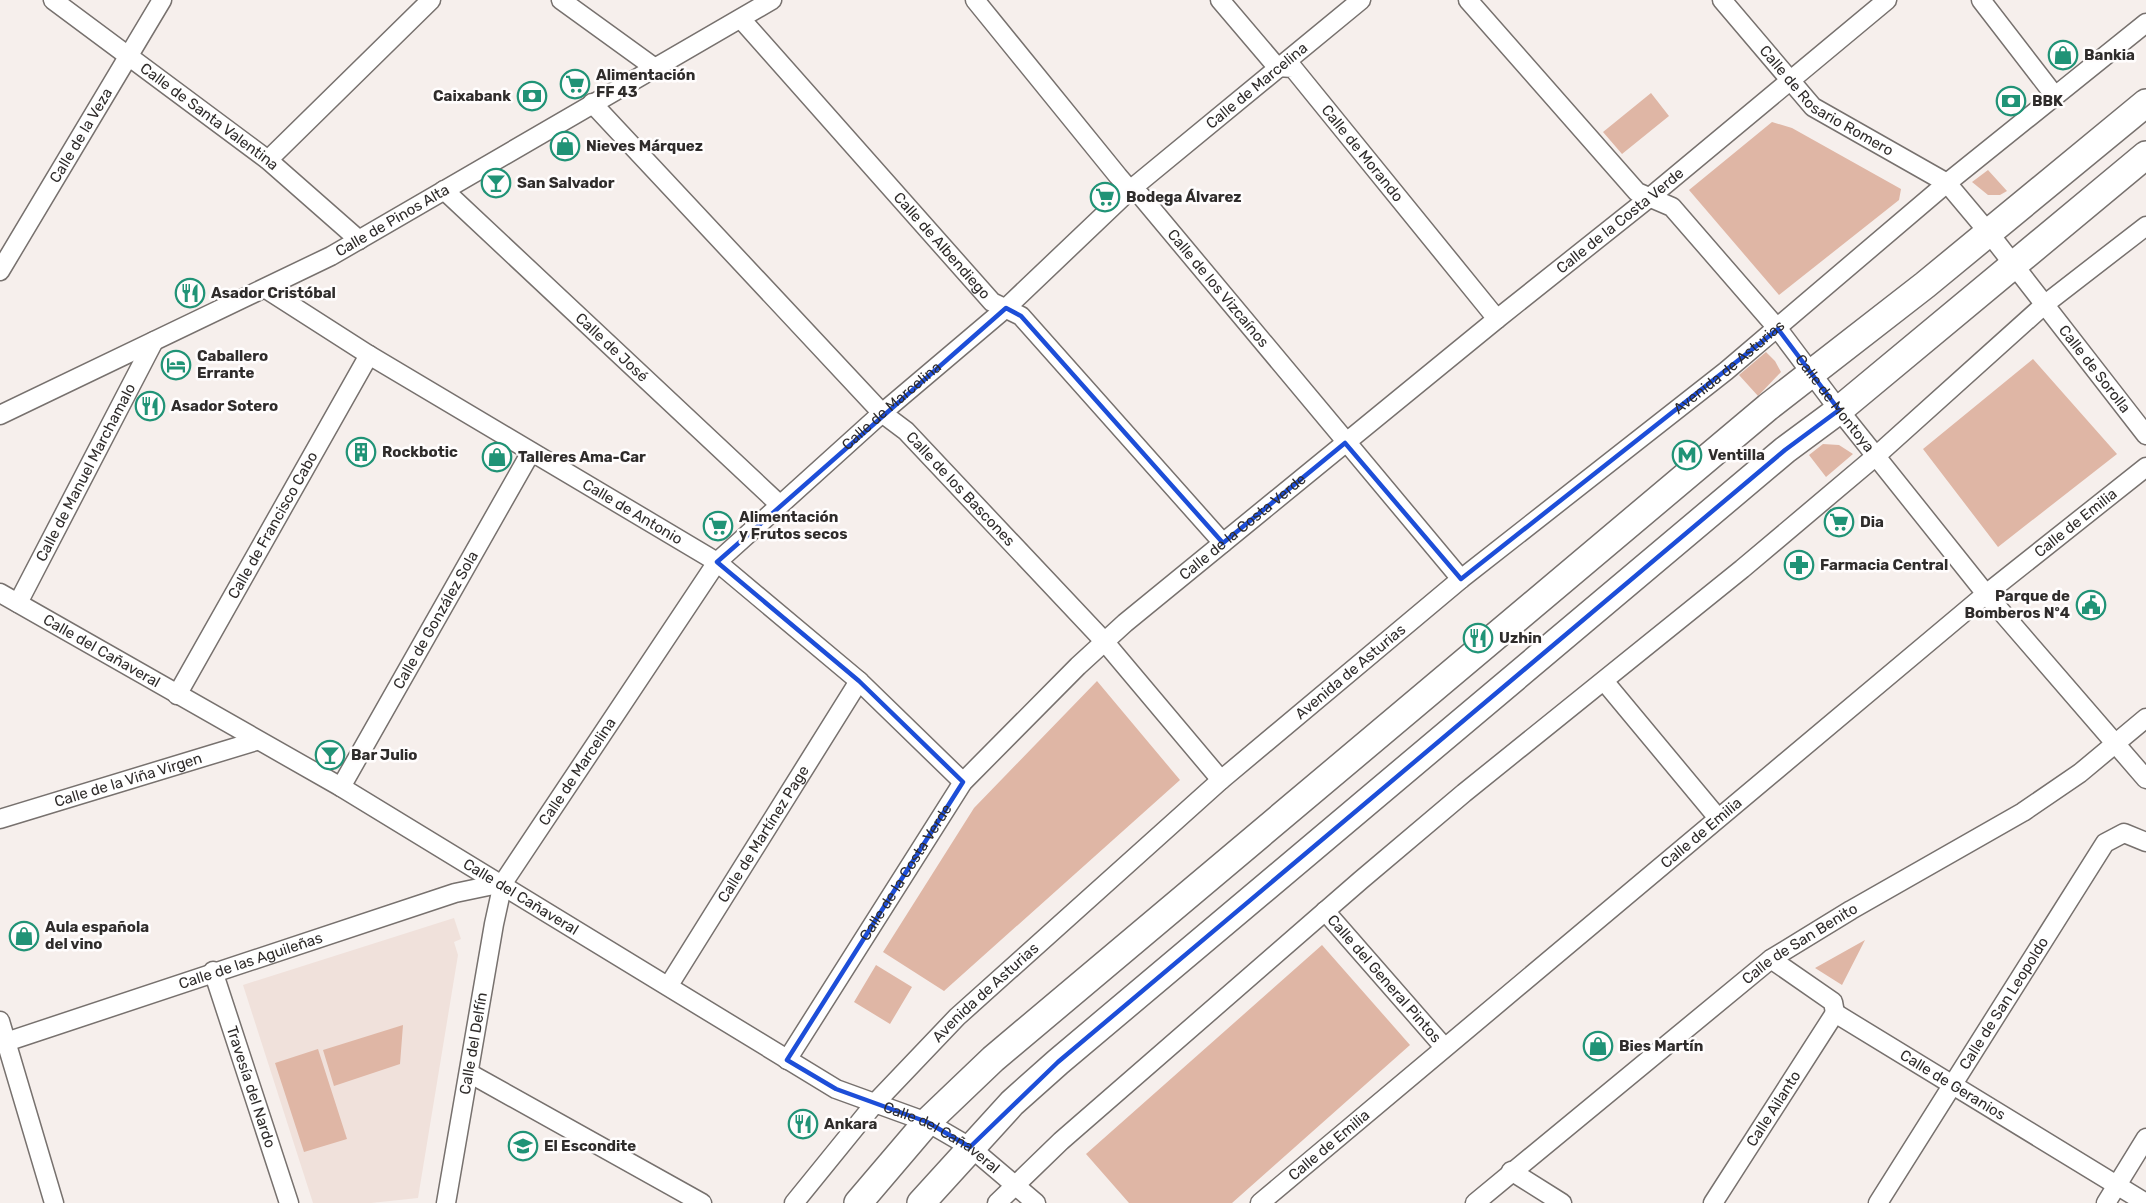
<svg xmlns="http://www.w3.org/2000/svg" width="2146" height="1203" font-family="Rubik,sans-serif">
	<rect width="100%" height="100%" fill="#f6efec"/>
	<path fill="#f0e1db" d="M454 918 461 939 454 942 458 955 418 1198 371 1203H313L243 985Z"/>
	<path fill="#dfb6a5" d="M1651 93 1669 116 1622 154 1603 132Z
		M1772 122 1792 128 1901 189 1899 200 1779 295 1689 190Z
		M1988 170 2007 191 2000 195H1988L1972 182Z
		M1766 352 1775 361 1781 372 1758 396 1739 375Z
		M2033 359 2117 454 1998 547 1923 449Z
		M1823 444 1839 445 1853 454 1826 477 1809 455Z
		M1097 681 1180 780 944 991 883 952 974 808Z
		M1865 940 1842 985 1815 968Z
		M1322 945 1410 1045 1232 1203H1129L1086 1154Z
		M876 965 912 987 890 1024 854 1002Z
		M403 1025 400 1064 334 1086 323 1050Z
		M318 1049 347 1139 304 1152 275 1063Z"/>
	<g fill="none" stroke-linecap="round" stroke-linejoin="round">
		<g stroke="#77716e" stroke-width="21">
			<g id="minor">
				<path id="s1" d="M53 0 268 160 359 240"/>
				<path d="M561 0 655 68"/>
				<path id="s2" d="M975 0 1118 176 1130 190 1141 196 1461 579"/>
				<path id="s3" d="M1220 0 1277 67 1293 68 1497 319"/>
				<path id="s4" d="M1468 0 1637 192 1672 207 1778 329 1839 410 1986 594 2146 779"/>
				<path id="s5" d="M1722 0 1813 107 1947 183 1989 233 2146 435"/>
				<path d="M1981 0 2055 96"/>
				<path id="s6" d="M741 19 992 302 1021 316 1223 543"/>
				<path id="s7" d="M592 103 882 413 906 431 1104 641 1221 780"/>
				<path d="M268 160 431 0"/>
				<path id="s8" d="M444 190 779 504"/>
				<path id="s9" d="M0 271 162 0"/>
				<path id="s10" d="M266 289 369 355 717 562 859 681 963 782"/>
				<path id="s11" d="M0 415 331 256 772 0"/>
				<path id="s12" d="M0 593 341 787 836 1089 927 1122 970 1147 1036 1203"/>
				<path id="s13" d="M18 603 154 341"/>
				<path d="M1604 681 1718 818"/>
				<path id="s14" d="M177 695 369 355"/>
				<path id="s15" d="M341 787 531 452"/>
				<path id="s16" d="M0 819 256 741"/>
				<path id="s17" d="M1325 911 1444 1047"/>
				<path d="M1771 959 1833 1002 1835 1013"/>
				<path id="s18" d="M213 971 289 1203"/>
				<path id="s19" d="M669 985 859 681"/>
				<path id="s20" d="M1835 1013 2146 1203"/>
				<path d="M0 1021 54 1203"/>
				<path id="s21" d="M0 1044 455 893 503 883"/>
				<path id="s22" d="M787 1060 963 782 1078 666 1125 623 1497 319 1649 198 1887 0"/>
				<path d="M469 1073 702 1203"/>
				<path d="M1511 1171 1562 1203"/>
				<path id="s23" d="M446 1203 494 924 503 883 717 562 882 413 1006 308 1130 190 1361 0"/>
				<path id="s24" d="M794 1203 876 1102 957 1017 1221 780 1461 579 1726 371 1947 183 2146 23"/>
				<path d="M997 1203 1061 1141 1361 880 1464 793 1742 569 1876 456 2044 305 2146 226"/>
				<path id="s25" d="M1260 1203 1986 594 2146 467"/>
				<path id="s26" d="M1475 1203 1771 959 1851 910 2023 812 2080 773 2146 718"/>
				<path id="s27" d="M1713 1203 1835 1013"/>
				<path id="s28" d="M1878 1203 2105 843 2124 833 2146 842"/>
				<path d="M2106 1203 2146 1138"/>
			</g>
		</g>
		<g stroke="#77716e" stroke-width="30">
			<path id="secondary" d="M858 1203 927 1122 993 1059 1768 407 1925 285 2146 103
				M921 1203 1012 1103 1058 1062 1785 450 1839 410 2146 155"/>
		</g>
		<use href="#minor" stroke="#fff" stroke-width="18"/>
		<use href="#secondary" stroke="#fff" stroke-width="27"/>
	</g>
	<path fill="none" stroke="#1d4ed8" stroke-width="4.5" stroke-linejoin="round" d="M1006 308 1021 316 1223 543 1345 443 1461 579 1778 329 1839 410 1785 450 1058 1062 970 1147 927 1122 836 1089 787 1060 963 782 859 681 717 562Z"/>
	<defs>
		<g id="shop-ring" transform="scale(1.5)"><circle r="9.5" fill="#fffdfd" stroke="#209376" stroke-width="1.5"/><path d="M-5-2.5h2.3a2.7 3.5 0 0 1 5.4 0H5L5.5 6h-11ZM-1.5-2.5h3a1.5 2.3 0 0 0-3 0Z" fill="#209376"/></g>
		<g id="supermarket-ring" transform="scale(1.5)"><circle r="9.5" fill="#fffdfd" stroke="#209376" stroke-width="1.5"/><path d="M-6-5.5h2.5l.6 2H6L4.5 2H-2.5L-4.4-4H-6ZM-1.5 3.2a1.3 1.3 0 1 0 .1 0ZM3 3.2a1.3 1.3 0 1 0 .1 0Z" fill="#209376"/></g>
		<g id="bank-ring" transform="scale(1.5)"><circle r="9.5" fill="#fffdfd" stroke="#209376" stroke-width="1.5"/><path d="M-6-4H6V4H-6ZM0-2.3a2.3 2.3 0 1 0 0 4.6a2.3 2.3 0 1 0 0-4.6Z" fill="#209376"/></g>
		<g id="bar-ring" transform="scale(1.5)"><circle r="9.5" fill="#fffdfd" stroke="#209376" stroke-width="1.5"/><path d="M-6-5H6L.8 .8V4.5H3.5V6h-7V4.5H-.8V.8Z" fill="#209376"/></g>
		<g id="restaurant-ring" transform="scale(1.5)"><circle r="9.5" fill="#fffdfd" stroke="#209376" stroke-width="1.5"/><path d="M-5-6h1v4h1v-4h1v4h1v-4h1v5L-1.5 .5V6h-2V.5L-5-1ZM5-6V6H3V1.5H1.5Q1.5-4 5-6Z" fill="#209376"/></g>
		<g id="hotel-ring" transform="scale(1.5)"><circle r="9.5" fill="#fffdfd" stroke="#209376" stroke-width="1.5"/><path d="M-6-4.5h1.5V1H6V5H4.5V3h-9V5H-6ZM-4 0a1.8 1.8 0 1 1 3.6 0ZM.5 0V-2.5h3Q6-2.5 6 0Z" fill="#209376"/></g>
		<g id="building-ring" transform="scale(1.5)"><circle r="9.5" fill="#fffdfd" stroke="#209376" stroke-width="1.5"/><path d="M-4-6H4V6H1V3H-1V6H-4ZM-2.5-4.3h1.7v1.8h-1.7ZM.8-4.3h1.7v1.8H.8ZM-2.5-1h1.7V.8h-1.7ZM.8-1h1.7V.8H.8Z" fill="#209376"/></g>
		<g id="metro-ring" transform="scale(1.5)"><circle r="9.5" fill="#fffdfd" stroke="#209376" stroke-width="1.5"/><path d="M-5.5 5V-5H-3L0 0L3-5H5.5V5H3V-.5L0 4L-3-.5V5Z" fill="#209376"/></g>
		<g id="pharmacy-ring" transform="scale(1.5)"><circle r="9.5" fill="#fffdfd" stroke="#209376" stroke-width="1.5"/><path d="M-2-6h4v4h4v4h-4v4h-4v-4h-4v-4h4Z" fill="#209376"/></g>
		<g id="civic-ring" transform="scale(1.5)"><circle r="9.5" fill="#fffdfd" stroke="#209376" stroke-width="1.5"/><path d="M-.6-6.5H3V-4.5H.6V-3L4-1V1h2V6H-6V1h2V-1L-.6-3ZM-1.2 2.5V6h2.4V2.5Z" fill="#209376"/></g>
		<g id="school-ring" transform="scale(1.5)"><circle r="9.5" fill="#fffdfd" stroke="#209376" stroke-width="1.5"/><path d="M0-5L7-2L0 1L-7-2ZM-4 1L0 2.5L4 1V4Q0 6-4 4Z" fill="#209376"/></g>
	</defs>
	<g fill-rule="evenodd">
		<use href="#shop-ring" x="2063" y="55"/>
		<use href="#supermarket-ring" x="575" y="84"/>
		<use href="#bank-ring" x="532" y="96"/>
		<use href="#bank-ring" x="2011" y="101"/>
		<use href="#shop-ring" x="565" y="146"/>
		<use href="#bar-ring" x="496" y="183"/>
		<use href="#supermarket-ring" x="1105" y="197"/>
		<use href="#restaurant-ring" x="190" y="293"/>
		<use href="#hotel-ring" x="176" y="365"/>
		<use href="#restaurant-ring" x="150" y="406"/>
		<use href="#building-ring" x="361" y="452"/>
		<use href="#metro-ring" x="1687" y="455"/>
		<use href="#shop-ring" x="497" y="457"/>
		<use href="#supermarket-ring" x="1839" y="522"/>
		<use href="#supermarket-ring" x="718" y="526"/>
		<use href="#pharmacy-ring" x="1799" y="565"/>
		<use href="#civic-ring" x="2091" y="605"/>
		<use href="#restaurant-ring" x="1478" y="638"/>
		<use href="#bar-ring" x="330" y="755"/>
		<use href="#shop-ring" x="24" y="936"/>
		<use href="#shop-ring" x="1598" y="1046"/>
		<use href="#restaurant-ring" x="803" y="1124"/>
		<use href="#school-ring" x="523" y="1146"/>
	</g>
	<g text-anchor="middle" stroke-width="5" stroke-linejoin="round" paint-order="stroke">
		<g font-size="15" font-weight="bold" fill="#2f2c2b" stroke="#fffdfd" text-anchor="start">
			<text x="2084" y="60">Bankia</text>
			<text x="596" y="80">Alimentación<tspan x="596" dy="17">FF 43</tspan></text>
			<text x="511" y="101" text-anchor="end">Caixabank</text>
			<text x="2032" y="106">BBK</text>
			<text x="586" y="151">Nieves Márquez</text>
			<text x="517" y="188">San Salvador</text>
			<text x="1126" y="202">Bodega Álvarez</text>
			<text x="211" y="298">Asador Cristóbal</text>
			<text x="197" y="361">Caballero<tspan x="197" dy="17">Errante</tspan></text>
			<text x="171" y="411">Asador Sotero</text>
			<text x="382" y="457">Rockbotic</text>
			<text x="1708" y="460">Ventilla</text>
			<text x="518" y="462">Talleres Ama-Car</text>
			<text x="739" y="522">Alimentación<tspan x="739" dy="17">y Frutos secos</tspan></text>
			<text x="1860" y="527">Dia</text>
			<text x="1820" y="570">Farmacia Central</text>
			<text x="2070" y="601" text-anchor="end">Parque de<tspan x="2070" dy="17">Bomberos Nº4</tspan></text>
			<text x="1499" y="643">Uzhin</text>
			<text x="351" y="760">Bar Julio</text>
			<text x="45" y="932">Aula española<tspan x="45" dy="17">del vino</tspan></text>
			<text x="1619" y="1051">Bies Martín</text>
			<text x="824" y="1129">Ankara</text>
			<text x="544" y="1151">El Escondite</text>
		</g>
		<g font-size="15" fill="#2f2c2b" stroke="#fffdfd">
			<text dy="5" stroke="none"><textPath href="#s23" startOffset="1431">Calle de Marcelina</textPath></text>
			<text dy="5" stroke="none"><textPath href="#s5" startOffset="147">Calle de Rosario Romero</textPath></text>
			<text dy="5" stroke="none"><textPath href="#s1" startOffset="195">Calle de Santa Valentina</textPath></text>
			<text dy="5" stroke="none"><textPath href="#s9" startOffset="158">Calle de la Veza</textPath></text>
			<text dy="5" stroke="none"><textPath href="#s3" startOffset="214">Calle de Morando</textPath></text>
			<text dy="5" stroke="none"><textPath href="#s11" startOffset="438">Calle de Pinos Alta</textPath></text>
			<text dy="5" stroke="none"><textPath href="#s22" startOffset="1194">Calle de la Costa Verde</textPath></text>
			<text dy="5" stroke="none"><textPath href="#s6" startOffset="303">Calle de Albendiego</textPath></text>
			<text dy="5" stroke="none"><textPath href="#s2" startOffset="378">Calle de los Vizcaínos</textPath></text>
			<text dy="5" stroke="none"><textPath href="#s8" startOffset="230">Calle de José</textPath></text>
			<text dy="5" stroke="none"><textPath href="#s24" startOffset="1257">Avenida de Asturias</textPath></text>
			<text dy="5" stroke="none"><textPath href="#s5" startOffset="532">Calle de Sorolla</textPath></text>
			<text dy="5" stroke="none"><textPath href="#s4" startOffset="549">Calle de Montoya</textPath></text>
			<text dy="5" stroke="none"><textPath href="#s23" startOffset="945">Calle de Marcelina</textPath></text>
			<text dy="5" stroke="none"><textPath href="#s13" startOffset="147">Calle de Manuel Marchamalo</textPath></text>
			<text dy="5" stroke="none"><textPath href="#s7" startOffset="534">Calle de los Bascones</textPath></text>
			<text dy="5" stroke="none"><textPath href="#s10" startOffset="429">Calle de Antonio</textPath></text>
			<text dy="5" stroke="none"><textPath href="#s25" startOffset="1062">Calle de Emilia</textPath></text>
			<text dy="5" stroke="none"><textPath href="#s14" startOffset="195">Calle de Francisco Cabo</textPath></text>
			<text dy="5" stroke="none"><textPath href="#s22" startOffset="708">Calle de la Costa Verde</textPath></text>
			<text dy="5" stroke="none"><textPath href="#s15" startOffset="192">Calle de González Sola</textPath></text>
			<text dy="5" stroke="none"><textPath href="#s12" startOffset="117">Calle del Cañaveral</textPath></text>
			<text dy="5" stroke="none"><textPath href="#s24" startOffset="771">Avenida de Asturias</textPath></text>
			<text dy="5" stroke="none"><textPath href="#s23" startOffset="459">Calle de Marcelina</textPath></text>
			<text dy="5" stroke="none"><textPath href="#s16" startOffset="134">Calle de la Viña Virgen</textPath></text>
			<text dy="5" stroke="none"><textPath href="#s19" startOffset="178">Calle de Martínez Page</textPath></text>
			<text dy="5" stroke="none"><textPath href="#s25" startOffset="576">Calle de Emilia</textPath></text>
			<text dy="5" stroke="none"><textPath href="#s22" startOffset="222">Calle de la Costa Verde</textPath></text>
			<text dy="5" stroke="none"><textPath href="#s12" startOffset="603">Calle del Cañaveral</textPath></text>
			<text dy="5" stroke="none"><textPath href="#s26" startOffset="416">Calle de San Benito</textPath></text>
			<text dy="5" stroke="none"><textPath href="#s21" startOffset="264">Calle de las Aguileñas</textPath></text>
			<text dy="5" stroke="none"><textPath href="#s17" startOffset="90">Calle del General Pintos</textPath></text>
			<text dy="5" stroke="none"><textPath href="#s24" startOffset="285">Avenida de Asturias</textPath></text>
			<text dy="5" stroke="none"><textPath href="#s28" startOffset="236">Calle de San Leopoldo</textPath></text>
			<text dy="5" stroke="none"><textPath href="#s23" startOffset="162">Calle del Delfín</textPath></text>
			<text dy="5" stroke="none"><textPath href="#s20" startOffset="138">Calle de Geranios</textPath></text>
			<text dy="5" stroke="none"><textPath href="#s18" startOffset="122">Travesía del Nardo</textPath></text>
			<text dy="5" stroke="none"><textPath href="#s27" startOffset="112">Calle Ailanto</textPath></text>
			<text dy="5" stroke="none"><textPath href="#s12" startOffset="1089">Calle del Cañaveral</textPath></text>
			<text dy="5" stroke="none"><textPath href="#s25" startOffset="90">Calle de Emilia</textPath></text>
		</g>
	</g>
</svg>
